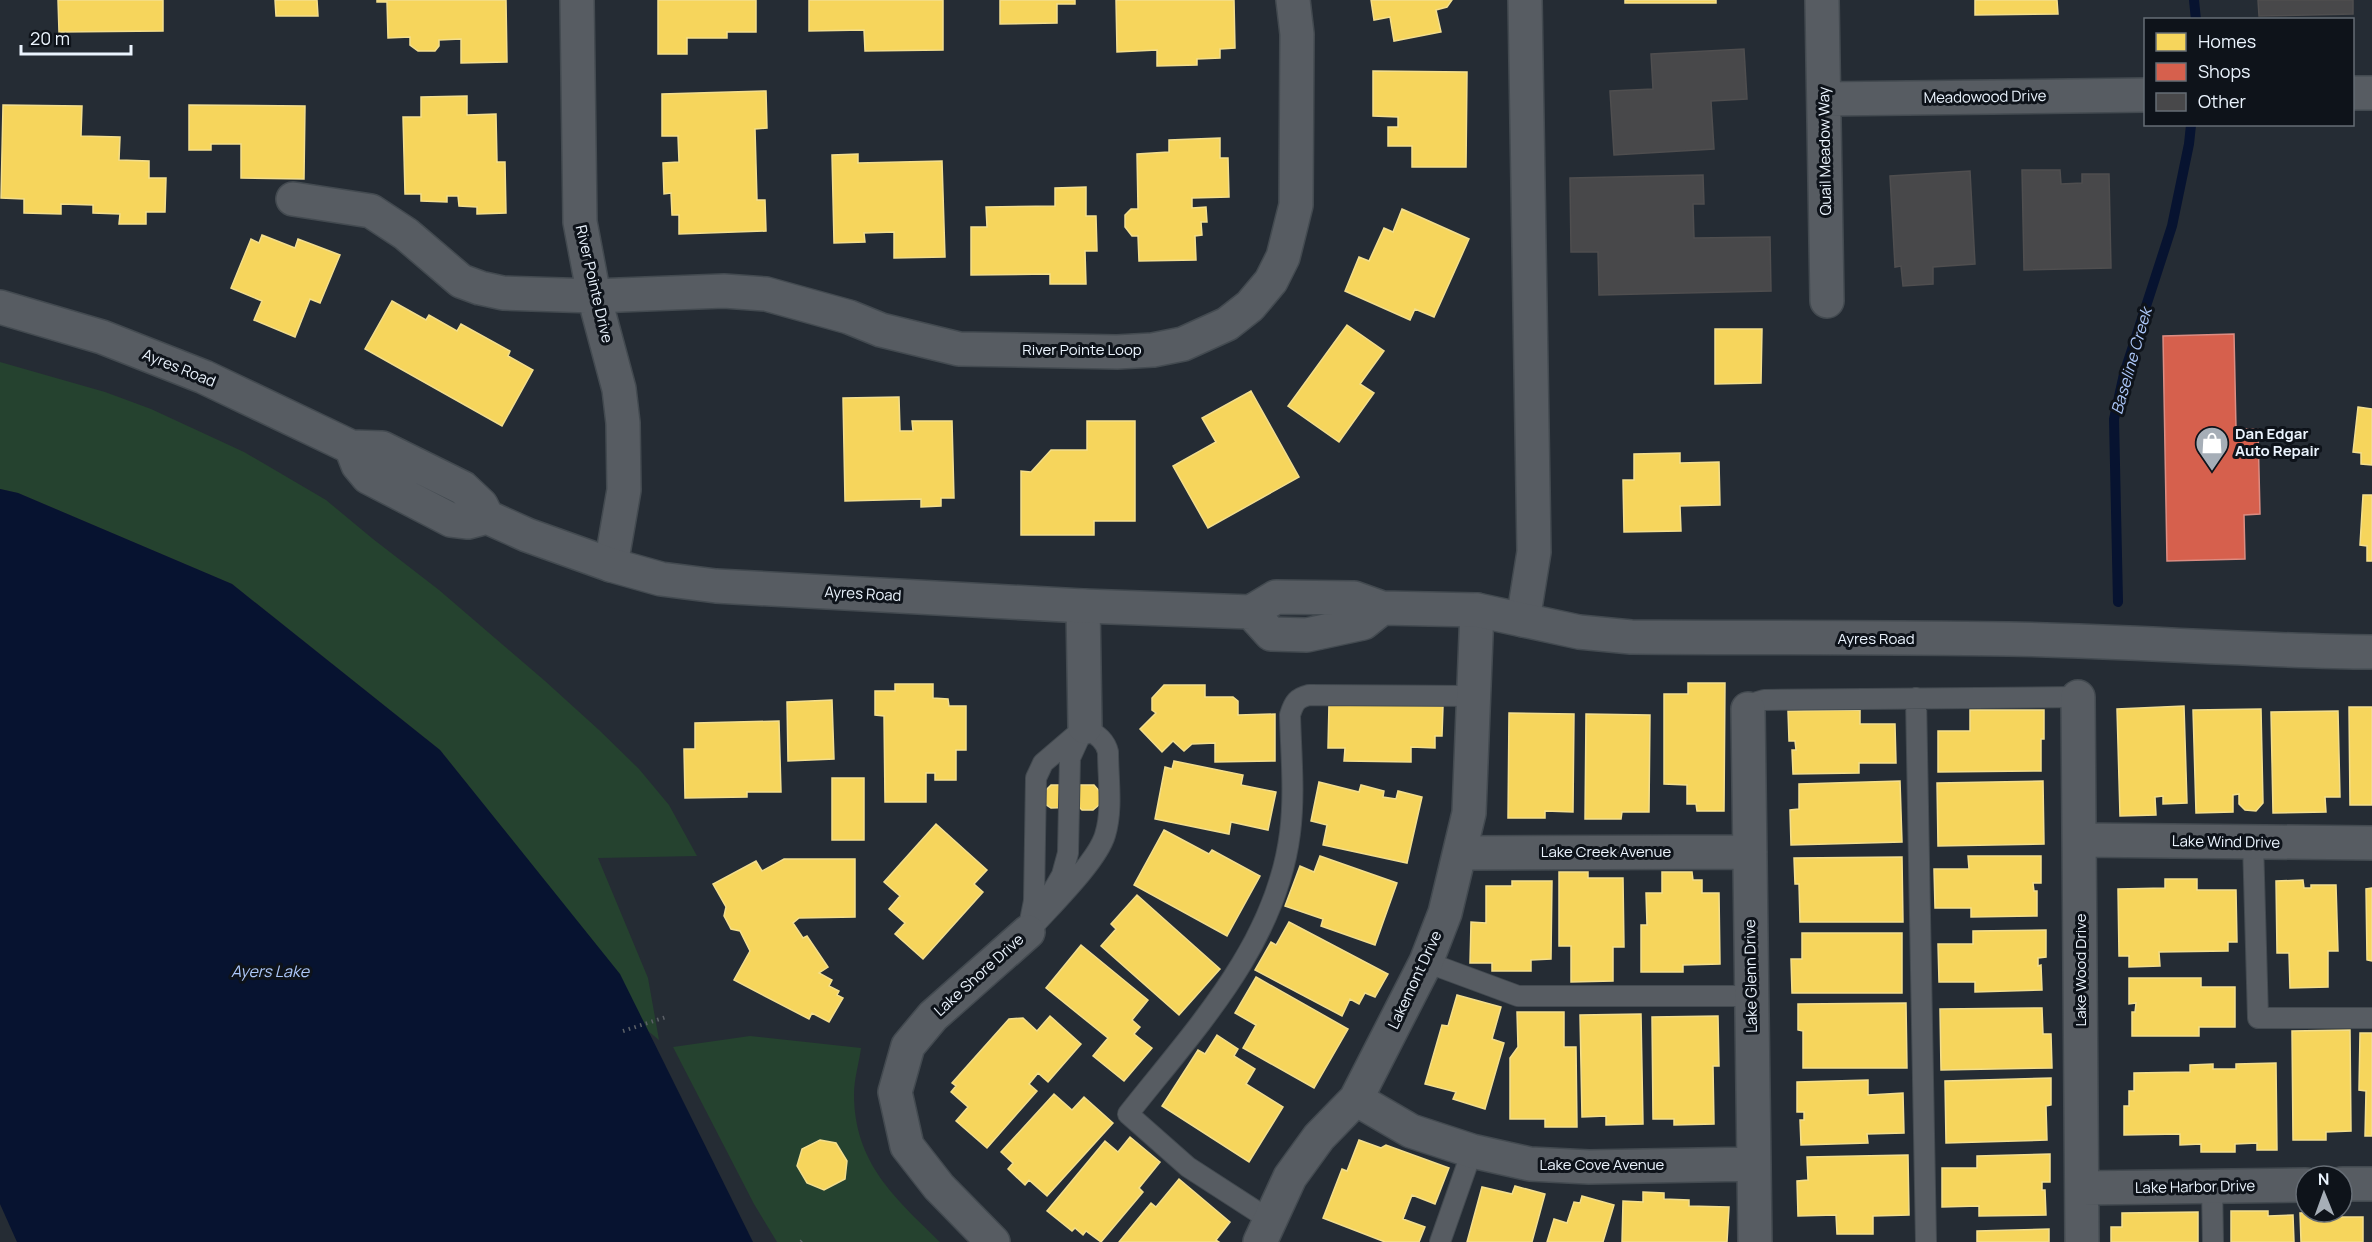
<svg xmlns="http://www.w3.org/2000/svg" width="2372" height="1242" font-family="Manrope,sans-serif">
	<rect width="100%" height="100%" fill="#252c34"/>
	<path fill="#25422f" d="M0 362 105 392 151 409 244 452 326 500 373 539 439 590 545 681 599 730 639 769 669 805 697 856 598 858 648 978 659 1040 648 1031 619 974 440 750 232 584 18 493 0 489Z
		M750 1036 861 1048C859 1063 854 1079 854 1094 854 1163 895 1198 940 1242H777L754 1204 673 1047Z"/>
	<path fill="#071330" d="M0 489 18 493 232 584 440 750 620 974 753 1242H17L0 1204Z"/>
	<path fill="#f6d55c" stroke="#f3de8d" stroke-width="1.5" d="M58 0H163V31L59 32Z
		M275 0H317L318 16H276Z
		M377 0H506L507 62 461 63V39L439 40V46L435 51H418L410 45V37L388 38 387 2H377Z
		M658 0H756V32H727V38H687V54H658Z
		M809 0H943V50L865 51 864 30 809 31Z
		M1000 0H1075V4H1057V23L1000 24Z
		M1116 0H1234L1235 48 1220 49V58L1197 59V65L1157 66V50L1117 52Z
		M1371 0H1452L1447 7 1436 10 1441 32 1394 41 1390 17 1374 20Z
		M1625 0H1716V3H1625Z
		M1975 0H2057L2058 14 1975 15Z
		M1373 71 1467 72 1466 167H1412V146H1388V127H1398V117L1373 116Z
		M766 91 767 128 755 129 757 200H765L766 231 679 234V215H672L671 193 664 194 663 163 679 162 678 136H662V94Z
		M467 96V115L496 114 497 162H505L506 213 477 214V207L459 206 458 196H447V202L421 201V194H405L403 117H421V97Z
		M3 105 82 106 81 136 120 137 119 160 149 161V178H166L165 212H146V224H119L120 214 93 213V205L61 204V214L24 213V199L1 198Z
		M189 105 305 106 304 179 241 178V144H211V150H189Z
		M1220 138V158H1228L1229 197 1192 198V208L1206 207 1207 222H1201L1202 235 1195 236 1196 260 1139 261 1138 236H1132L1125 227V215L1131 209H1138L1137 154 1169 152V140Z
		M858 154V163L942 161 945 257 894 258V232L864 233 865 242 834 243 832 155Z
		M1086 187V216H1096L1097 251H1085L1086 284H1050V274L971 275V227H987L986 207 1055 206V188Z
		M1402 209 1469 239 1434 317 1415 309 1410 320 1345 291 1359 257 1369 261 1384 228 1393 232Z
		M262 235 295 248 298 239 340 255 320 303 310 299 295 337 254 320 262 301 231 288 251 239 259 243Z
		M392 301 426 320 429 315 457 331 461 324 510 351 508 356 533 370 502 426 365 349Z
		M1347 325 1384 351 1360 384 1374 393 1339 442 1288 406Z
		M1715 329H1762L1761 383 1715 384Z
		M1251 391 1299 477 1208 528 1173 466 1216 442 1202 418Z
		M899 397 900 431H913L912 421H952L954 498H941V506L921 507V499L845 501 843 398Z
		M2358 407 2372 409V465L2361 464V453L2353 452Z
		M1087 421H1135V521H1094V535H1021V471L1031 472 1051 450H1087Z
		M1680 453V463L1719 462 1720 505 1680 506 1681 531 1624 532 1623 480H1634V454Z
		M2363 495H2372V561H2367V546L2360 545Z
		M1688 683H1725L1724 811H1697L1696 804H1687V785L1664 784V694H1688Z
		M895 684H933V698L948 699 949 706H966V750H956V780H935V773H926V802H885L884 716 875 715V691H895Z
		M1164 685H1205V697H1233L1238 701V715L1275 714V761L1215 762V743L1192 744 1184 751 1173 741 1162 752 1140 729 1156 713 1152 710V698Z
		M832 700 834 759 788 761 787 702Z
		M1329 704 1443 706 1442 736H1435V748L1411 747V762L1344 761 1345 748H1328Z
		M2184 706 2187 803 2163 804V796L2155 797 2156 815 2120 816 2117 709Z
		M2349 707H2372V805H2350Z
		M2261 709 2263 803 2256 811 2245 810 2239 804V794L2233 795V812L2196 813 2193 710Z
		M1860 710V724H1895L1896 763H1859V773L1793 774 1792 750H1796L1795 741H1789L1788 711Z
		M1970 710H2044V739H2041V771L1938 772V731H1970Z
		M2338 711 2340 797H2325L2326 812 2273 813 2271 712Z
		M1509 713 1574 714 1573 812 1545 811V818H1508Z
		M1586 714 1650 715 1649 812H1622L1621 819H1585Z
		M779 721 781 792H747V797L685 798 684 749H695V723Z
		M1174 761 1243 775 1241 785 1276 792 1268 830 1231 822 1229 834 1155 819 1165 767 1172 769Z
		M832 778H864V840H832Z
		M1900 781 1902 842 1791 845 1790 810 1799 809V784Z
		M2043 781 2044 844 1938 846 1937 783Z
		M1319 782 1359 792 1361 785 1384 791 1383 797 1396 799 1398 791 1422 797 1407 863 1323 845 1327 825 1311 821Z
		M1051 785H1094L1100 792V804L1093 810H1082L1079 807 1051 808 1045 804V791Z
		M936 824 987 870 974 884 983 892 923 959 895 934 905 923 889 909 900 896 884 882Z
		M1164 830 1209 854 1212 850 1260 876 1227 936 1134 885Z
		M1320 856 1397 883 1375 945 1321 926 1323 919 1285 906 1300 866 1314 872Z
		M1968 856H2041V883H2033L2034 891H2037V916L1971 917V908H1935L1934 869H1969Z
		M1902 857 1903 922H1800L1799 884H1795L1794 858Z
		M784 859H855V917L799 918 793 923 803 938 807 936 828 967 819 973 832 980 829 986 839 991 837 995 843 998 829 1022 812 1013 809 1019 734 980 750 951 740 931 731 929 724 916 726 907 713 884 756 861 762 871Z
		M1559 872H1588V878H1623L1624 947H1613V981L1571 982V946H1559Z
		M1662 872H1692L1693 880H1702V893H1719L1720 964 1683 965V972H1641V925H1647L1646 893H1662Z
		M2165 879H2197V890H2236L2237 942H2228V951L2159 952 2160 966 2129 967V956H2119L2118 889 2165 888Z
		M2303 880 2304 888H2311V885H2336L2338 951H2328V987L2290 988 2289 953H2277L2276 881Z
		M1512 881H1552L1551 959 1531 960V971H1492V963H1470L1471 922 1486 923V886H1512Z
		M2372 888V961L2367 960 2366 889Z
		M1137 895 1220 969 1179 1015 1101 946 1116 929 1111 924Z
		M1289 922 1388 974 1375 997 1365 993 1359 1004 1350 999 1342 1016 1255 970 1271 942 1276 945Z
		M2046 930V957L2038 958V966L2041 965 2042 990 1975 992V982H1939L1938 944H1973V931Z
		M1802 933H1902V993H1792L1791 959H1802Z
		M1081 945 1148 1000 1132 1020 1140 1027 1134 1034 1152 1048 1124 1081 1093 1056 1108 1038 1046 988Z
		M1256 977 1348 1029 1314 1088 1243 1048 1256 1025 1235 1013Z
		M2129 978H2201V987H2235V1027H2199V1036H2132V1012H2135L2136 1003 2129 1004Z
		M1457 995 1501 1007 1492 1039 1504 1043 1485 1109 1453 1099 1456 1092 1425 1084 1442 1025 1448 1026Z
		M1906 1003 1907 1068H1803V1031L1798 1030V1004Z
		M2042 1008 2043 1034H2051L2052 1068 1941 1070 1940 1009Z
		M1517 1012H1564V1047H1576L1577 1127H1545V1119H1510V1058L1518 1047Z
		M1641 1014 1643 1124 1606 1125V1116L1582 1117 1580 1015Z
		M1050 1016 1081 1044 1048 1082 1038 1073 1029 1084 1037 1091 987 1148 956 1121 968 1107 951 1092 956 1086 952 1083 1009 1019 1023 1018 1037 1031Z
		M1718 1016 1719 1066H1713L1714 1124 1674 1125V1119H1653L1652 1017Z
		M2350 1030 2351 1131 2326 1132V1140H2293L2292 1031Z
		M2360 1033H2372V1136H2365L2366 1091 2359 1090Z
		M1217 1035 1238 1049 1234 1056 1255 1069 1246 1084 1283 1107 1249 1162 1162 1106 1198 1050 1205 1054Z
		M2276 1063 2277 1150H2257V1143L2235 1144V1152H2201V1144L2180 1145V1134L2124 1135V1106H2129V1091H2134V1073L2190 1072V1065L2213 1064V1069H2236V1064Z
		M2051 1078V1105L2046 1106 2047 1140 1946 1143 1945 1081Z
		M1868 1080V1095L1903 1093 1904 1133 1867 1134 1868 1143 1801 1145 1800 1120H1804V1112H1797V1082Z
		M1054 1094 1072 1110 1084 1097 1113 1123 1047 1196 1029 1180 1025 1185 1008 1169 1013 1163 1001 1152Z
		M1130 1137 1160 1162 1139 1188 1143 1192 1101 1242 1086 1231 1083 1235 1075 1228 1072 1231 1047 1211 1105 1141 1118 1152Z
		M820 1140 836 1143 847 1161 845 1179 824 1190 807 1183 797 1166 802 1149Z
		M1359 1140 1381 1148 1386 1145 1449 1168 1435 1204 1412 1195 1403 1219 1425 1227 1419 1242H1385L1323 1218 1342 1169 1347 1171Z
		M2050 1154V1182H2042V1190H2045L2046 1215 1979 1216V1206L1942 1207V1168H1977V1156Z
		M1908 1155 1909 1215 1873 1216V1234H1837L1836 1215 1798 1216 1797 1181 1808 1180 1807 1157Z
		M1179 1179 1230 1222 1216 1240 1219 1242H1119L1151 1203 1156 1207Z
		M1515 1186 1545 1194 1532 1242H1467L1482 1187 1512 1194Z
		M1643 1192 1664 1193V1199L1689 1200V1206L1729 1207 1727 1242H1622L1623 1201 1643 1202Z
		M1582 1196 1614 1205 1603 1242H1547L1554 1219 1567 1223 1574 1202 1580 1203Z
		M2231 1211H2268V1216L2293 1215 2294 1242H2231Z
		M2198 1212V1242H2111V1227H2122V1213Z
		M2338 1212V1217H2363V1242H2301L2300 1213Z
		M2049 1229V1242H1977V1231Z"/>
	<path fill="#d6604d" stroke="#dc8c82" stroke-width="1.5" d="M2234 334 2236 429H2258L2260 514 2244 515 2245 559 2167 561 2163 336Z"/>
	<g fill="none" stroke-linecap="round" stroke-linejoin="round">
		<path stroke="#071330" stroke-width="10" d="M2194 0 2196 20
			M2118 602 2114 419 2124 374 2172 226 2189 144 2191 125"/>
	</g>
	<path fill="#48484a" stroke="#4f4e4f" stroke-width="1.5" d="M2258 0H2353V14L2259 16Z
		M1744 49 1747 99 1711 101 1714 149 1614 155 1610 91 1653 89 1651 54Z
		M2022 170H2060L2061 184 2082 183V174H2109L2111 268 2024 270Z
		M1970 171 1975 264 1933 267V284L1903 286 1901 266 1895 267 1890 176Z
		M1703 175 1704 204H1693L1694 238 1770 237 1771 291 1599 295 1598 252H1571L1570 178Z"/>
	<g fill="none" stroke-linecap="round" stroke-linejoin="round">
		<g stroke="#434a50" stroke-width="22">
			<path id="service" d="M1916 698 1926 1242
				M1748 709 1757 702 1764 700 2078 697
				M2253 842 2258 1018H2372
				M1051 894 1062 875 1068 853 1070 758 1081 734
				M1028 931 1034 901 1036 778 1043 763 1085 727
				M1028 932C1048 909 1097 862 1105 835 1113 810 1108 778 1108 752 1105 739 1095 734 1085 727
				M1426 962 1518 996H1752
				M2212 1186 2213 1242
				M1270 1220 1188 1167 1128 1114C1195 1029 1276 945 1290 833 1295 794 1291 754 1290 715 1294 702 1297 698 1309 695L1474 696
				M1440 1242 1472 1151"/>
		</g>
		<g stroke="#434a50" stroke-width="36">
			<path id="minor" d="M577 0 580 222 594 296 619 389 623 423 624 490 611 565
				M1822 0 1827 301
				M2352 93H2372
				M1824 99 2146 95
				M293 199 371 211 406 234 461 281 480 288 503 293 594 296 724 291 766 294 849 317 881 330 959 349 1117 352 1153 350 1183 344 1227 324 1250 306 1271 281 1283 257 1296 205 1297 34 1293 0
				M1083 606 1085 727
				M1523 620 1534 552 1525 0
				M2078 697 2082 1242
				M1748 709 1755 1242
				M2080 840 2372 843
				M1461 853 1750 852
				M1356 1099 1411 1131 1472 1151 1530 1164 1589 1167 1754 1164
				M2342 1184H2372
				M2083 1188 2306 1185
				M993 1242 939 1187 907 1146 895 1092 908 1046 933 1016 1028 932
				M1260 1242 1290 1177 1319 1137 1356 1099 1426 962 1445 913 1469 813 1477 610"/>
		</g>
		<g stroke="#434a50" stroke-width="36">
			<path id="tertiary" d="M0 307 102 337 204 377 351 447 382 448 463 488 481 505 487 517 527 535 611 565 661 579 716 586 1083 606 1251 612 1276 597 1354 598 1382 608 1477 610 1579 632 1631 637C1757 638 1883 637 2008 639 2130 641 2251 651 2372 652
				M351 447 358 465 368 477 451 520 468 522 487 517
				M1251 612 1271 634 1307 635 1363 623 1382 608"/>
		</g>
		<path stroke="#5c6167" stroke-width="4" stroke-dasharray="1.5 4.5" stroke-linecap="butt" d="M623 1031 666 1017
			M801 1242 802 1241"/>
		<use href="#service" stroke="#575c62" stroke-width="20"/>
		<use href="#minor" stroke="#575c62" stroke-width="33"/>
		<use href="#tertiary" stroke="#575c62" stroke-width="33"/>
	</g>
	<defs>
		<g id="shop-pin" transform="scale(1.725)"><path d="M0 17L-7.5 6A9.5 9.5 0 1 1 7.5 6Z" fill="#a6aeb7" stroke="#0e131a"/><path d="M-5-2.5h2.3a2.7 3.5 0 0 1 5.4 0H5L5.5 6h-11ZM-1.5-2.5h3a1.5 2.3 0 0 0-3 0Z" fill="#fff"/></g>
	</defs>
	<g fill-rule="evenodd">
		<use href="#shop-pin" x="2212" y="443"/>
	</g>
	<g text-anchor="middle" stroke-width="6" stroke-linejoin="round" paint-order="stroke">
		<g font-size="15" fill="#ebf4fe" stroke="#0e131a">
			<text transform="translate(1985 97) rotate(-1)" y="5">Meadowood Drive</text>
			<text transform="translate(1825 151) rotate(-91)" y="5">Quail Meadow Way</text>
			<text transform="translate(594 284) rotate(77)" y="5">River Pointe Drive</text>
			<text x="1082" y="355">River Pointe Loop</text>
			<text transform="translate(179 368) rotate(22)" y="5">Ayres Road</text>
			<text transform="translate(863 594) rotate(3)" y="5">Ayres Road</text>
			<text x="1876" y="644">Ayres Road</text>
			<text transform="translate(2226 842) rotate(1)" y="5">Lake Wind Drive</text>
			<text x="1606" y="857">Lake Creek Avenue</text>
			<text transform="translate(2081 970) rotate(-90)" y="5">Lake Wood Drive</text>
			<text transform="translate(979 975) rotate(-42)" y="5">Lake Shore Drive</text>
			<text transform="translate(1751 976) rotate(-91)" y="5">Lake Glenn Drive</text>
			<text transform="translate(1415 980) rotate(-65)" y="5">Lakemont Drive</text>
			<text x="1602" y="1170">Lake Cove Avenue</text>
			<text transform="translate(2195 1187) rotate(-1)" y="5">Lake Harbor Drive</text>
		</g>
		<g font-size="15" font-weight="bold" fill="#ebf4fe" stroke="#0e131a" text-anchor="start">
			<text x="2235" y="439">Dan Edgar<tspan x="2235" dy="17">Auto Repair</tspan></text>
		</g>
		<g font-size="16" font-style="italic" fill="#adc8fa" stroke="#0e131a">
			<text transform="translate(2131 361) rotate(-74)" y="6">Baseline Creek</text>
			<text x="270" y="977">Ayers Lake</text>
		</g>
	</g>
	<rect x="2144" y="18" width="210" height="108" fill="#0e131a" stroke="#666d75" stroke-width="1.5"/>
	<rect x="2156" y="33" width="30" height="18" fill="#f6d55c" stroke="#666d75" stroke-width="1.5"/>
	<text x="2198" y="48" font-size="18" fill="#ebf4fe">Homes</text>
	<rect x="2156" y="63" width="30" height="18" fill="#d6604d" stroke="#666d75" stroke-width="1.5"/>
	<text x="2198" y="78" font-size="18" fill="#ebf4fe">Shops</text>
	<rect x="2156" y="93" width="30" height="18" fill="#48484a" stroke="#666d75" stroke-width="1.5"/>
	<text x="2198" y="108" font-size="18" fill="#ebf4fe">Other</text>
	<g transform="translate(2324 1194) rotate(359)"><circle r="28" fill="#0e131a" stroke="#666d75" stroke-width="1.5"/>
	<path d="M0-4.5L10 22L0 15L-10 22Z" fill="#a6aeb7"/>
	<text y="-9" font-size="16" font-weight="bold" text-anchor="middle" fill="#ebf4fe">N</text>
	</g>
	<path d="M21 45v9h110v-9" fill="none" stroke="#ebf4fe" stroke-width="3"/>
	<text x="30" y="45" font-size="18" fill="#ebf4fe" stroke="#0e131a" stroke-width="4.5" paint-order="stroke">20 m</text>
</svg>
